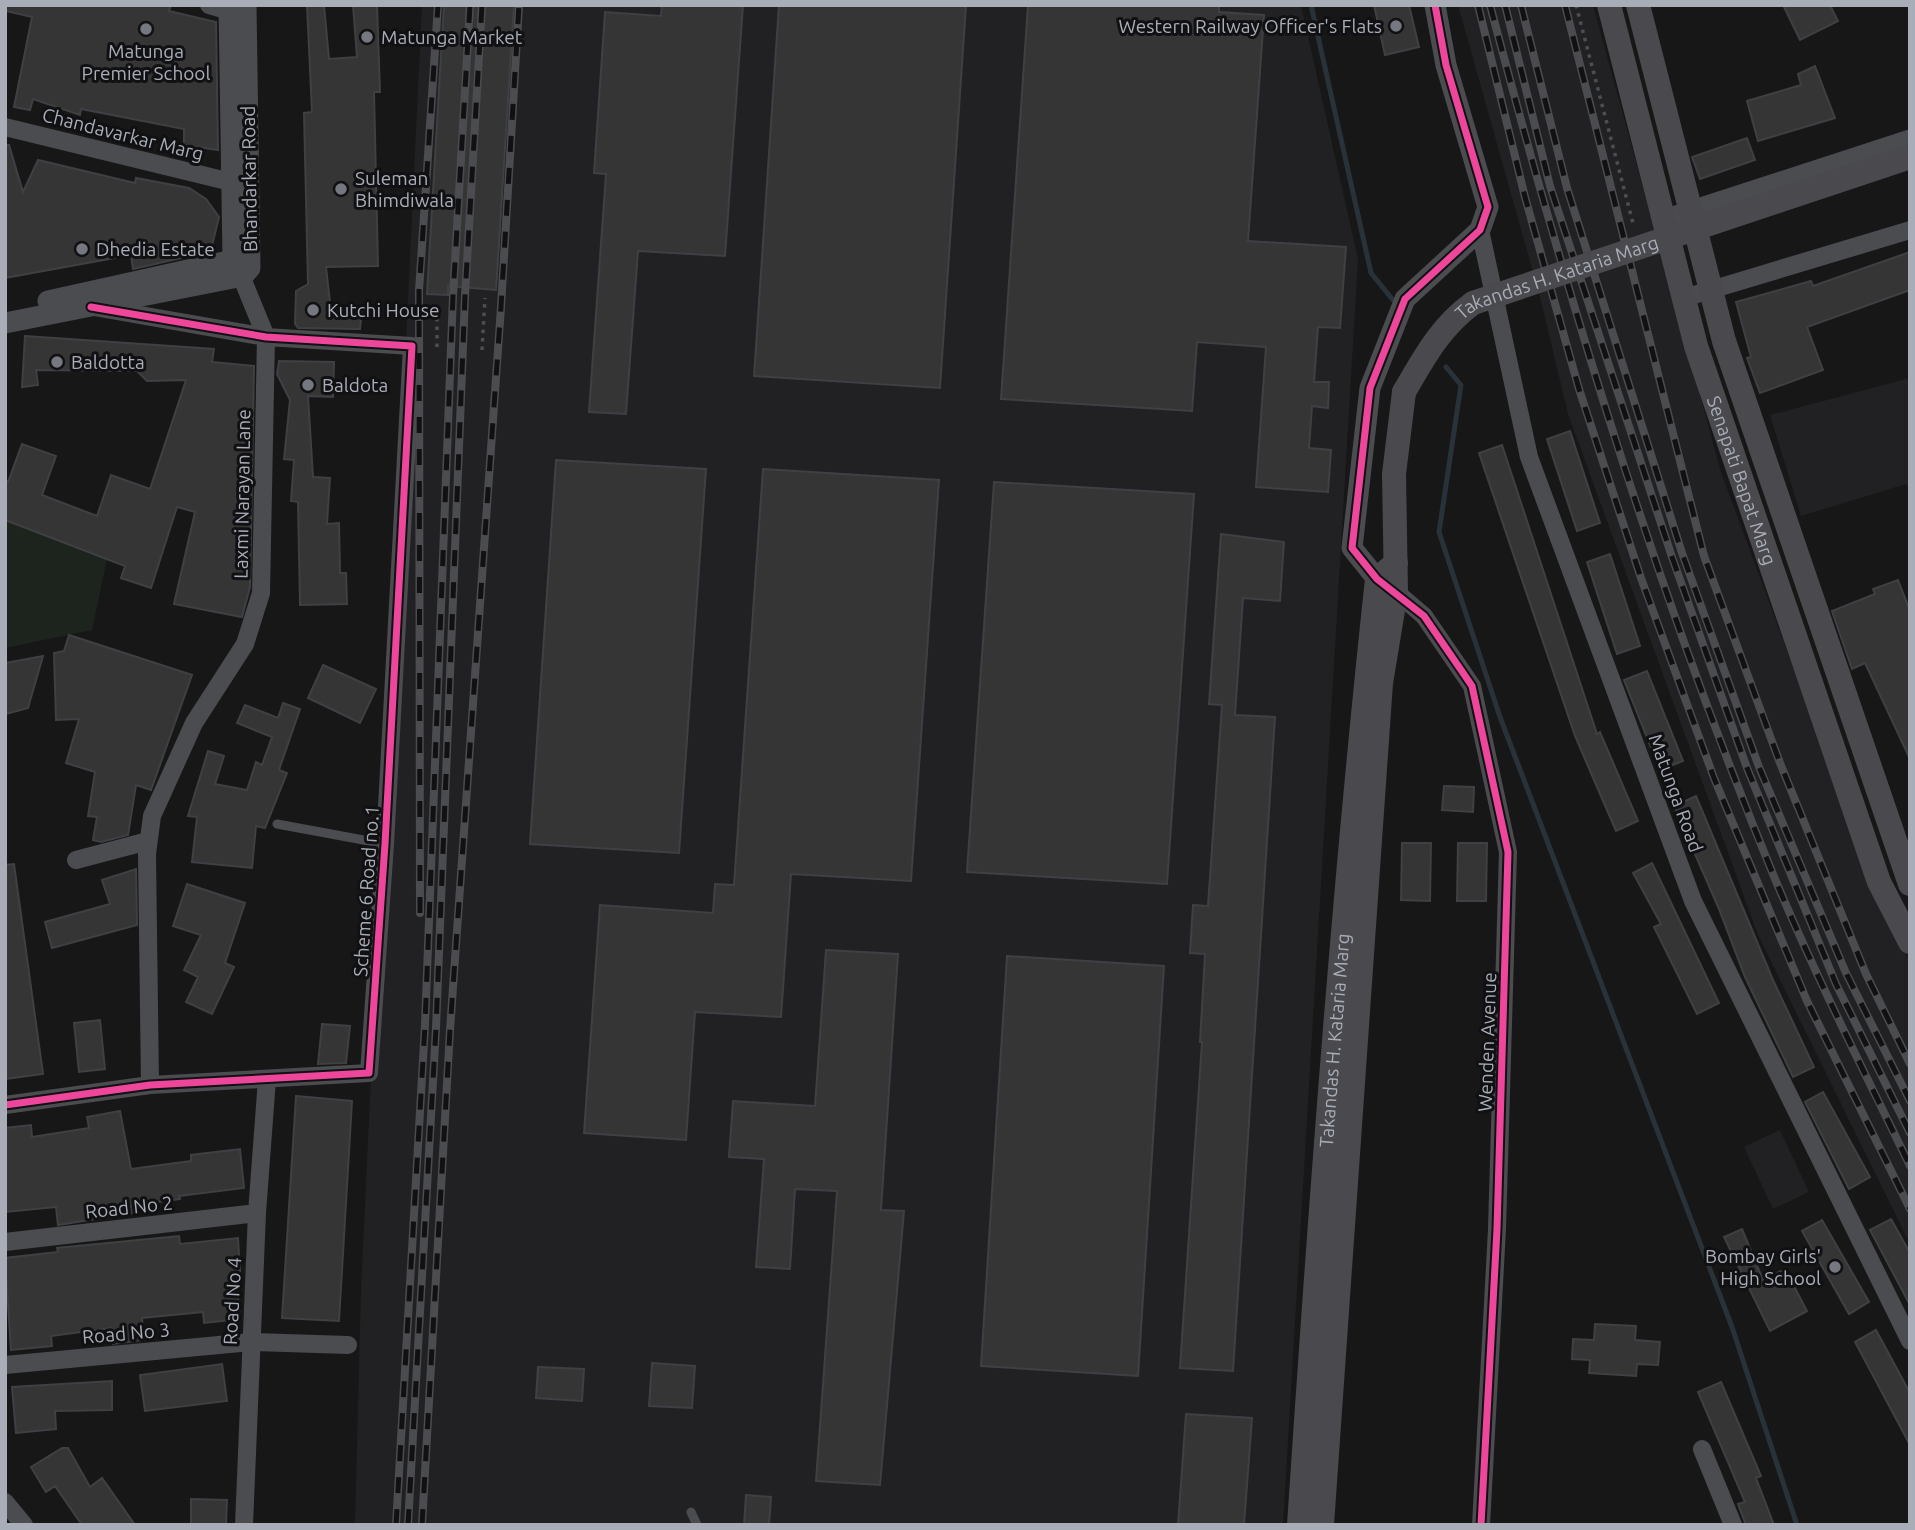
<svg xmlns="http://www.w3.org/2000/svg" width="1915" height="1530" font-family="Ubuntu,sans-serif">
	<rect width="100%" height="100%" fill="#171717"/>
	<path fill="#212123" d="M422 5H1301L1358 259 1283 1525H355L361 1289Z
		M1458 5H1593L1721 472 1865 862 1910 962V1244L1758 935 1568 414 1540 297Z
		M1910 378V490L1906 484 1801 516 1770 415Z
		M1780 1130 1809 1192 1773 1209 1744 1147Z"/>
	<path fill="#1d241e" d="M5 520 107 559 92 630 5 648Z"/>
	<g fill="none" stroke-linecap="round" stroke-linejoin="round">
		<path stroke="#2a3239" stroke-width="5" d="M1311 5 1371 273 1393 300
			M1446 367 1461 385 1439 532 1500 717 1732 1327 1797 1525"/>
	</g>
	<path fill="#353536" stroke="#3f4043" stroke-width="2" d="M6 5H171L169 11 216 22 218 150 184 145V129L81 109 80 115 33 99 30 110 14 107 32 17 6 11Z
		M307 5H324L329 59 357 57 353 5H377L380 92H374L378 266 326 267 331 311 362 309 360 329 298 328 295 324 296 291 308 284 304 113 312 112Z
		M444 5H514L496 290 448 286V295L427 294Z
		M662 5H743L725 256 638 251 626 414 589 412 606 174 594 173 605 12 661 16Z
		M779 5H966L940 388 754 376Z
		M1028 5H1219V12L1264 15 1248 241 1346 247 1340 328 1318 327 1314 382H1329L1328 408 1312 406 1309 448 1331 450 1328 492 1256 487 1266 347 1197 342 1192 411 1001 399Z
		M1374 5H1409L1419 47 1385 55Z
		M1783 5H1830L1838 21 1800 40Z
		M1815 66 1835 118 1758 141 1747 101 1801 85 1798 74Z
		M1747 138 1755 160 1700 179 1692 157Z
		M5 145H9L23 192 38 160 135 183 136 178 189 188 206 199 219 217 212 246 203 253 133 269 131 255 5 278Z
		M1910 252V290L1807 327 1823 370 1760 393 1747 358 1751 357 1736 302 1811 281 1813 286Z
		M25 336 214 349 212 362 254 366 250 587 242 617 174 604 195 512 177 507 151 588 121 578 125 566 5 520V481L8 482 22 444 56 456 42 495 97 516 111 475 150 489 186 380 147 381 137 371 36 370 38 385 22 387Z
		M279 361 334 362 333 397 308 396 313 477 330 478 327 524 339 523 340 573H346L347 604 300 605 298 502 291 501 294 460 284 459 290 400 277 374Z
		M1570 431 1600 523 1577 531 1547 439Z
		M1502 445 1597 734 1600 732 1638 821 1616 831 1575 736 1479 453Z
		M556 460 706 469 679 853 530 844Z
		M763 469 939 480 911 881 791 874 781 1017 695 1012 686 1140 584 1133 600 905 713 913 715 884 734 885Z
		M994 482 1194 494 1167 884 967 872Z
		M1221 534 1284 542 1280 601 1243 598 1235 715 1275 717 1233 1371 1180 1368 1202 1042H1200L1205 954 1190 953 1193 905 1208 906 1222 705 1209 704Z
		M1610 554 1640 646 1617 654 1587 562Z
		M1898 580 1910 611V759L1865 663 1852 669 1832 611 1875 594 1873 589Z
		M69 635 192 675 151 790 136 785 128 835 101 842 93 840 97 817 88 816 95 772 66 763 79 719 56 720 54 653 64 651Z
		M43 656 28 708 6 714 5 663Z
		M323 665 376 689 360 723 308 698Z
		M1647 671 1683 761 1660 770 1624 680Z
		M283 703 300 709 279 770 287 773 265 828 256 826 252 868 192 862 197 817 188 816 208 751 224 756 215 784 247 790 256 762 262 765 272 737 237 723 245 705 278 718Z
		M1444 786 1474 787 1473 812 1442 810Z
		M1696 796 1773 980 1814 1067 1793 1077 1745 977 1719 909 1674 806Z
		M1402 843H1431L1430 901 1401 900Z
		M1458 843H1487L1486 901H1457Z
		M1652 863 1719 1003 1697 1014 1654 927 1661 924 1633 873Z
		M14 864 43 1074 5 1079V865Z
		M136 869 137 925 52 948 45 922 110 904 102 880Z
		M187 884 245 903 225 963 234 967 212 1014 186 1002 198 977 184 970 201 935 173 926Z
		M826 950 898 954 881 1210 904 1211 880 1485 816 1481 837 1191 795 1189 790 1269 756 1267 764 1159 729 1157 733 1101 815 1106Z
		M1007 956 1164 966 1138 1376 981 1366Z
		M100 1020 105 1069 79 1072 74 1023Z
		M322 1024 350 1026 346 1063 318 1064Z
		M1823 1092 1870 1177 1849 1189 1805 1102Z
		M296 1096 352 1101 339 1321 282 1318Z
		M120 1111 131 1169 191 1161V1155L240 1149 244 1188 179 1196 180 1199 131 1206 133 1213 58 1225 56 1207 5 1212V1128L31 1125 32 1137 89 1128 87 1117Z
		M1891 1219 1910 1253V1305L1870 1230Z
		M1822 1220 1869 1302 1849 1314 1802 1231Z
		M1742 1229 1763 1280 1785 1269 1807 1311 1770 1331 1724 1237Z
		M179 1236 180 1244 238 1238 240 1271H236L240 1319 204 1323 203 1312 142 1318 144 1340 113 1344 111 1328 51 1336 52 1346 11 1350 5 1258 58 1252 57 1248Z
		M1595 1324 1636 1326 1635 1340 1660 1342 1658 1365 1637 1364 1636 1376 1589 1373 1590 1360 1572 1359 1573 1339 1594 1340Z
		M1876 1330 1910 1393V1445L1855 1342Z
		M652 1363 695 1366 692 1408 649 1406Z
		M222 1364 227 1401 145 1411 140 1375Z
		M538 1367 584 1369 582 1401 536 1398Z
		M112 1381V1410L55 1411 56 1429 16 1433 12 1387Z
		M1721 1382 1761 1476 1756 1478 1774 1525H1746L1738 1504 1745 1502 1698 1392Z
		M1186 1414 1252 1418 1244 1525H1178Z
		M62 1448H68L90 1487 102 1478 135 1525H82L55 1486 46 1492 31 1467Z
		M746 1495 771 1497 769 1525H744Z
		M191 1499 227 1500 226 1525H191Z"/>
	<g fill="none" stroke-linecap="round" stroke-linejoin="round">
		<path stroke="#4d4e52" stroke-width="3.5" stroke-dasharray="3.5 5" stroke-linecap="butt" d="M1576 5 1634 227
			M437 347V314
			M482 350 485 298"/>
		<path stroke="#4b4c50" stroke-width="9" d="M277 824 385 844
			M691 1512 697 1525"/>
		<path stroke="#4b4c50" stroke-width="18" d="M209 5 230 11
			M5 127 231 182
			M1480 230 1529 457 1693 901 1910 1341
			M1684 298 1910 230
			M1396 592 1424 616 1472 686 1508 852 1497 1229 1481 1525
			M76 860 148 841
			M150 1085 147 854 152 816 194 723 245 644 261 593 266 337 237 266
			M5 1105 150 1085 369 1073 385 844 412 346 266 337 94 307
			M5 1242 257 1213
			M5 1365 251 1342 348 1345
			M1702 1449 1733 1525
			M5 1502 24 1525
			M244 1525 257 1213 267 1079"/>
		<path stroke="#4b4c50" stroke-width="21" d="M1664 220 1910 140
			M48 301 233 260 229 5
			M5 323 243 276 250 268 246 5
			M1391 589 1377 579 1352 548 1370 388 1405 299 1480 230 1488 207 1446 65 1435 5"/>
		<g stroke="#4a4a4e" stroke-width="24">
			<path id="s1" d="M1609 5 1696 346 1879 882 1910 942"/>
			<path d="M1638 5 1724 341 1910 884"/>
			<path id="s2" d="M1299 1525C1320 1209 1343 894 1377 579L1396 563"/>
			<path d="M1322 1525 1381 683 1396 592 1394 474 1404 392"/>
		</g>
		<g stroke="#4b4c4f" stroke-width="8">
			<path id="rail" d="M1478 5 1525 197 1579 389 1641 578 1714 778 1807 1001 1910 1209
				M1490 5C1568 301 1658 596 1775 879 1816 977 1864 1071 1910 1166
				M1505 5 1550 186 1672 557 1747 768 1836 984 1910 1133
				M1521 5 1567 188 1682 553 1759 767 1846 973 1910 1101
				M1565 5 1704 556 1780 763 1866 974 1910 1064
				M420 913 419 291 438 5
				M396 1525 425 1025 453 296 470 5
				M408 1525 436 1028 465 296 482 5
				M422 1525 450 1030 501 307 519 5"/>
		</g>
		<use href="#rail" stroke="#111113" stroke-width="5" stroke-dasharray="16" stroke-linecap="butt"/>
		<path stroke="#4a4a4e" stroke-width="24" id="s3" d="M1404 392C1424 358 1440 327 1473 303L1910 157"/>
		<g stroke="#111113" stroke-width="11">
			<path id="cycleway" d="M1435 5 1446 65 1488 207 1480 230 1405 299 1370 388 1352 548 1377 579 1424 616 1472 686 1508 852 1497 1229 1481 1525
				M5 1105 150 1085 369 1073 385 844 412 346 266 337 91 307"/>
		</g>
		<use href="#cycleway" stroke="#ed469a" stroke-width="7"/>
	</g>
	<g fill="#757880" stroke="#111113" stroke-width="2.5">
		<circle cx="1396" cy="26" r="7"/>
		<circle cx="146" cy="29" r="7"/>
		<circle cx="367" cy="37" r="7"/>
		<circle cx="341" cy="189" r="7"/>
		<circle cx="82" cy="249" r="7"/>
		<circle cx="313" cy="310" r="7"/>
		<circle cx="57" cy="362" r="7"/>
		<circle cx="308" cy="385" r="7"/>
		<circle cx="1835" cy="1267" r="7"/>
	</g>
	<g text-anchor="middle" stroke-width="6" stroke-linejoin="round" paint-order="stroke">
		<g font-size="19" fill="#a8adb8" stroke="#111113" text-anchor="start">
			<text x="1382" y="33" text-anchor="end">Western Railway Officer's Flats</text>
			<text x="381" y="44">Matunga Market</text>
			<text x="146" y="58" text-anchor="middle">Matunga<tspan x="146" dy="22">Premier School</tspan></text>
			<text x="355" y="185">Suleman<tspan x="355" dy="22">Bhimdiwala</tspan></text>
			<text x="96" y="256">Dhedia Estate</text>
			<text x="327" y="317">Kutchi House</text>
			<text x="71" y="369">Baldotta</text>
			<text x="322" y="392">Baldota</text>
			<text x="1821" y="1263" text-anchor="end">Bombay Girls'<tspan x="1821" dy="22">High School</tspan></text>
		</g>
		<g font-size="19" fill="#a8adb8" stroke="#111113">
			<text transform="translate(123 134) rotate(14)" y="7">Chandavarkar Marg</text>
			<text transform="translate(249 179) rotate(-91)" y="7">Bhandarkar Road</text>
			<text dy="7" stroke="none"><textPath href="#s3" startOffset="201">Takandas H. Kataria Marg</textPath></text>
			<text dy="7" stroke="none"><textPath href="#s1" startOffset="494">Senapati Bapat Marg</textPath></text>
			<text transform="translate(242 494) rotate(-89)" y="7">Laxmi Narayan Lane</text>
			<text transform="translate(1676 793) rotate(70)" y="7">Matunga Road</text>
			<text transform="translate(366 891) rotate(-86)" y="7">Scheme 6 Road no.1</text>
			<text dy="7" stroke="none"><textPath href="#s2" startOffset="486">Takandas H. Kataria Marg</textPath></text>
			<text transform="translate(1487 1042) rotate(-88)" y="7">Wenden Avenue</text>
			<text transform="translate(129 1207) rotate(-6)" y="7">Road No 2</text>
			<text transform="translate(232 1301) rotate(-87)" y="7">Road No 4</text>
			<text transform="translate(126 1333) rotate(-5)" y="7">Road No 3</text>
		</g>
	</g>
	<rect width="1915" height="1530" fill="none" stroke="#a8adb8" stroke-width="14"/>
</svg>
